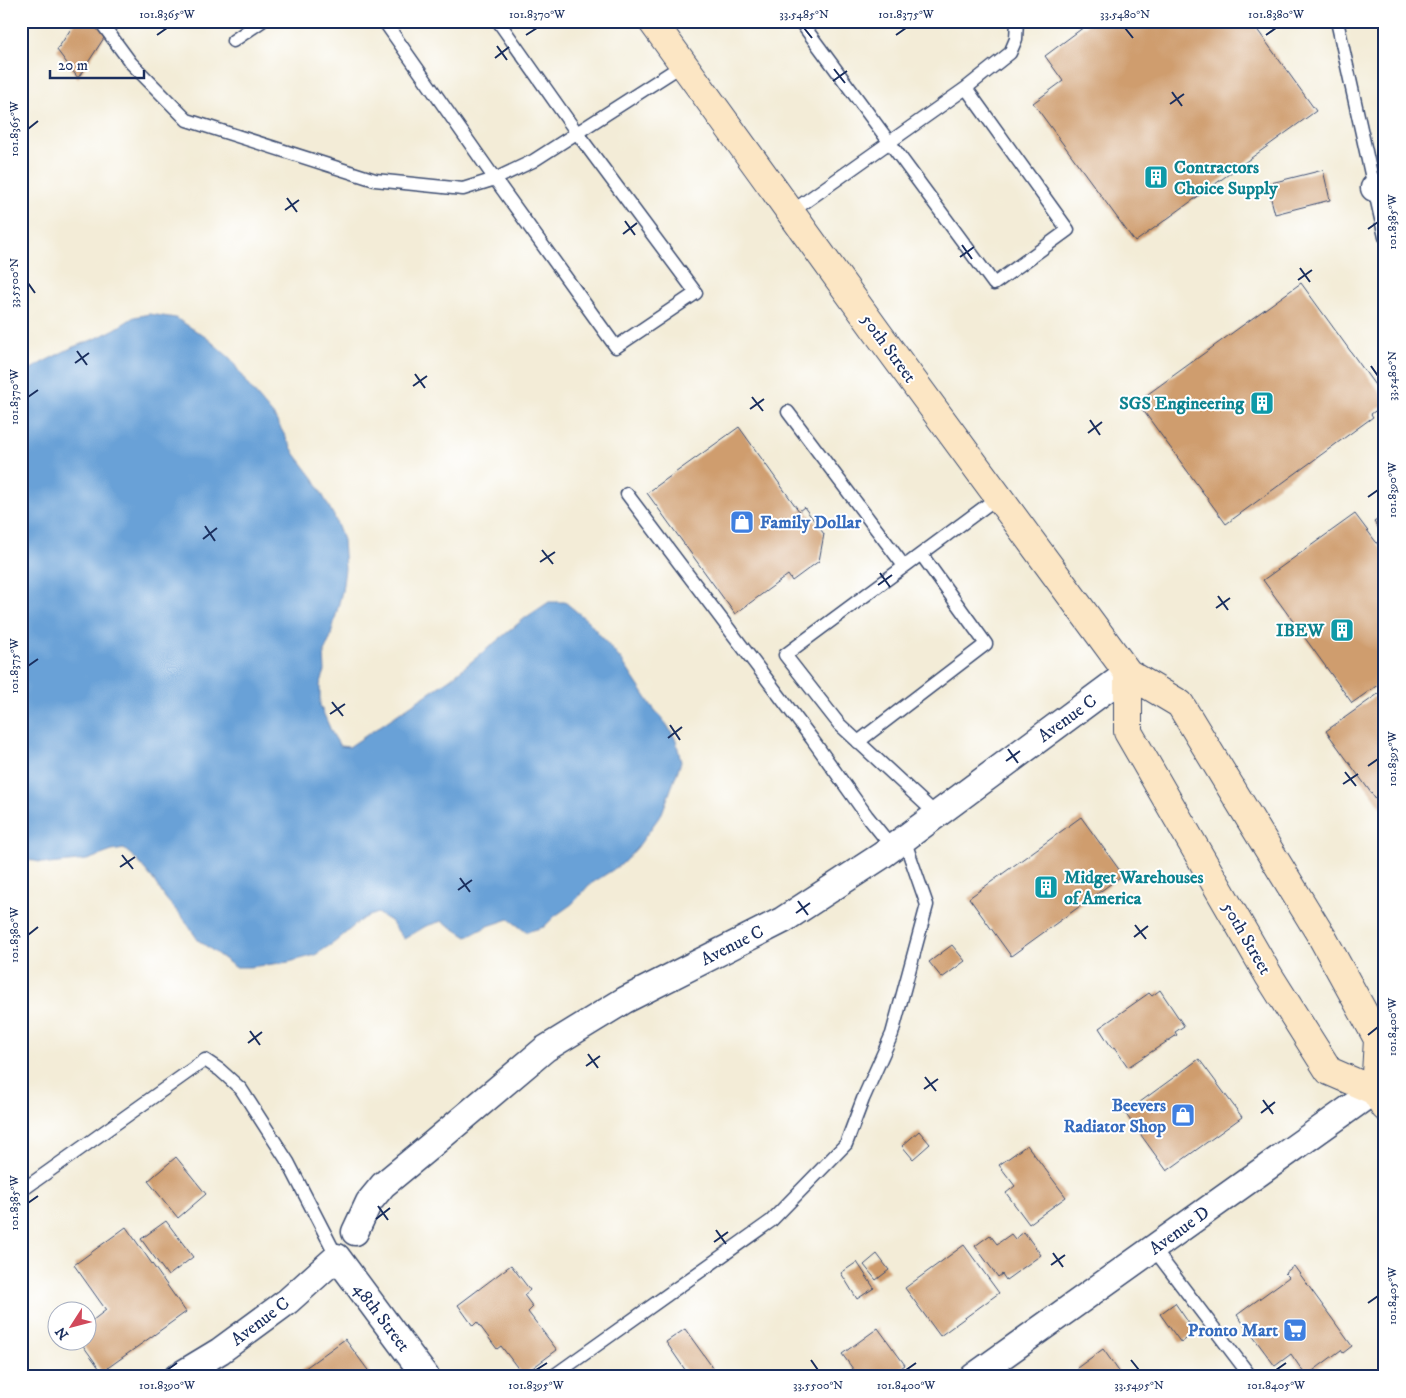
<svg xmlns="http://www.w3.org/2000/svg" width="1406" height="1398" font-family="'IM FELL DW Pica',serif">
	<rect width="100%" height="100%" fill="#fff"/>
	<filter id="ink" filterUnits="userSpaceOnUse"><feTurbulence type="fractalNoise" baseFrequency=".02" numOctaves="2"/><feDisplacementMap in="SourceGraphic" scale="10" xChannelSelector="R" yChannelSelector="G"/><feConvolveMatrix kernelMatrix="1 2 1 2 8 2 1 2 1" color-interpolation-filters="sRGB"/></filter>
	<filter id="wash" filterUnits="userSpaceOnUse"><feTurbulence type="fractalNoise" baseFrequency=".0096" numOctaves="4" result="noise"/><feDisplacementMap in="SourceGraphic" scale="20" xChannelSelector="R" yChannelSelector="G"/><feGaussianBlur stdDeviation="1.12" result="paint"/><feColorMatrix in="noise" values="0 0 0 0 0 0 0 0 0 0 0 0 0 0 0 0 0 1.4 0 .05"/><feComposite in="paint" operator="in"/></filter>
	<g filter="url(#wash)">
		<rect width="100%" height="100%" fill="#f3ecd7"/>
		<path fill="#69a1d7" stroke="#42689a" d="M149 314 176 318 207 338 231 359 247 384 274 416 295 454 314 479 334 516 343 540 345 569 342 591 330 639 324 652 325 671 320 685V705L332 733 340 746 349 747 450 679 525 618 549 602H565L588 621 622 661 651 705 667 725 676 740 681 762 662 813 637 848 622 864 589 885 572 904 555 916 544 927 526 932 509 919 488 926 467 937 442 921 426 926 404 939 390 921 377 913 362 919 335 942 315 955 289 962 249 967H235L198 940 184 919 166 899 152 878 136 859 124 849 112 851 87 860 49 864 30 860 21 863V375L43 362 73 347 95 339 115 329 134 317Z"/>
		<g id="blocks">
			<path fill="#cf9d6e" d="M76 21H115L78 78 57 50Z
				M1092 21H1251L1316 111 1135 242 1033 103 1063 81 1045 56Z
				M1323 170 1330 200 1275 214 1267 184Z
				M1301 283 1385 399V404L1371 414 1373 417 1226 524 1137 402Z
				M739 427 799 511 804 507 824 534 819 561 792 581 788 575 735 614 647 493Z
				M1355 514 1385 554V680L1352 703 1263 580Z
				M1385 515V537L1374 522Z
				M1385 689V812L1326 731Z
				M1081 817 1123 875 1011 956 969 898Z
				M952 945 965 961 942 978 929 962Z
				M1160 990 1184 1026 1175 1032 1177 1035 1128 1067 1114 1047 1112 1048 1099 1028 1149 993 1152 996Z
				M1199 1059 1242 1117 1167 1171 1125 1113Z
				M919 1131 930 1144 913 1159 902 1146Z
				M1027 1145 1066 1197 1029 1224 1006 1193 1015 1186 999 1165Z
				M176 1157 206 1194 178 1218 148 1181Z
				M166 1221 193 1257 168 1276 141 1239Z
				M126 1227 186 1312 102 1372 79 1340H88V1324L106 1310 74 1265Z
				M1024 1232 1041 1255 1006 1280 1002 1274 998 1277 975 1246 990 1235 997 1244 1011 1234 1015 1239Z
				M964 1245 999 1293 940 1336 905 1288Z
				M877 1254 889 1270 876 1280 864 1265Z
				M857 1262 874 1288 857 1299 841 1273Z
				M511 1265 530 1290 524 1295 533 1307 528 1312 557 1350 523 1375 501 1346 497 1349 477 1322 473 1326 458 1305Z
				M1294 1266 1352 1346 1343 1353 1341 1350 1306 1376 1291 1354 1275 1366 1237 1315 1289 1277 1285 1273Z
				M1175 1303 1195 1332 1181 1343 1160 1314Z
				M878 1328 905 1365 889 1377H859L842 1354Z
				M685 1329 713 1368 700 1377H690L666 1342Z
				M345 1339 373 1377H293Z
				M1103 1349 1123 1377H1083L1077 1368Z"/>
		</g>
	</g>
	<g filter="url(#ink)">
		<use href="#blocks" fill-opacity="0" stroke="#3b4b70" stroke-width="1"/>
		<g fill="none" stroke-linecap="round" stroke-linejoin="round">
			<g stroke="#3b4b70" stroke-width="15">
				<path id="lane" d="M100 21 131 63 187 120 375 180 463 189 495 179 533 161 684 64
					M384 21 495 179 616 347 696 293 577 133 498 21
					M1337 21 1385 237
					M233 41 262 21
					M966 88 1010 53 1016 39 1017 21
					M791 212C849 171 908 129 966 88L1068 230 994 284 800 21
					M788 412 904 566
					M627 494 812 739 867 816 892 847
					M858 742 986 644 921 554
					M936 814 839 724 785 655 998 497
					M21 1191 205 1060 220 1070 241 1089 288 1162 337 1257
					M1153 1248 1251 1377
					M552 1377 771 1221 846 1144 863 1099 892 1034 927 905 904 839"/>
			</g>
			<g stroke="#3b4b70" stroke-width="29">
				<path id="street" d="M1374 188 1385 186
					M355 1232 369 1202 383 1185 429 1147 545 1049 625 1000 783 920 881 856 1128 673
					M177 1377 220 1351 288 1301 337 1257 426 1377
					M973 1377 1385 1083"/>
			</g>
			<g stroke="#3b4b70" stroke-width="30">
				<path id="secondary" d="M652 21 880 336 1128 673 1180 704 1322 937 1378 1039 1375 1091 1385 1107
					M1128 673V732L1269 976 1329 1071 1375 1091"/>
			</g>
			<use href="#lane" stroke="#fff" stroke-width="12"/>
			<use href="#street" stroke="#fff" stroke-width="26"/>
			<use href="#secondary" stroke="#fce6c4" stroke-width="28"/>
		</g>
	</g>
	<path fill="none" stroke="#1b2f5e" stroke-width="2" d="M804 28 812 38M1125 28 1133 38M157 35 167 28M526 35 537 28M896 35 906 28M1266 35 1276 28M497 46 507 60M495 58 509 47M834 69 845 83M833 81 847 71M1172 92 1182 106M1170 104 1184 94M28 129 38 121M287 198 297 212M285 210 299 200M625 221 635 235M1368 229 1378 222M623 234 637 223M962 245 972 259M960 257 974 247M1300 268 1310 282M1298 280 1312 270M28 283 35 293M77 351 87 365M75 363 89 353M1371 366 1378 376M415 374 425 388M413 386 427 376M28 397 38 390M752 397 763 411M750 409 764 399M1090 420 1100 435M1088 433 1102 422M1368 497 1378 490M205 526 215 541M203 539 217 528M542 550 553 564M540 562 555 552M880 573 890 587M878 585 892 575M1218 596 1228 610M1216 608 1230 598M28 666 38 659M332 702 343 716M330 714 345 704M670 725 680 740M668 738 682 727M1008 749 1018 763M1006 761 1020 751M1368 766 1378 759M1345 772 1356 786M1343 784 1358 774M122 855 133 869M120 867 135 857M460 878 470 892M458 890 472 880M798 901 808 915M796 913 810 903M1135 925 1146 939M28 935 38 927M1134 937 1148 926M250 1031 260 1045M1368 1035 1378 1027M248 1043 262 1032M588 1054 598 1068M586 1066 600 1056M925 1077 936 1091M924 1089 938 1079M1263 1100 1273 1114M1261 1113 1275 1102M28 1203 38 1196M378 1206 388 1220M376 1219 390 1208M716 1230 726 1244M714 1242 728 1232M1053 1253 1063 1267M1051 1265 1065 1255M1368 1303 1378 1296M811 1360 818 1370M1131 1360 1139 1370M167 1370 177 1363M536 1370 547 1363M906 1370 916 1363M1276 1370 1286 1363"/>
	<defs>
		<g id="building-square" transform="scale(1.25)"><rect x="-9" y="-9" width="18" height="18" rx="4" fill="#0f9aa8" stroke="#fff"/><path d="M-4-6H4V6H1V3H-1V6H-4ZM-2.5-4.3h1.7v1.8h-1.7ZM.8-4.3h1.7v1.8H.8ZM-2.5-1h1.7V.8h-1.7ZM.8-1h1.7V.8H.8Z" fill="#fff"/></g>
		<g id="shop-square" transform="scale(1.25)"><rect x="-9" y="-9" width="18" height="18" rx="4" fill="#3f7fe0" stroke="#fff"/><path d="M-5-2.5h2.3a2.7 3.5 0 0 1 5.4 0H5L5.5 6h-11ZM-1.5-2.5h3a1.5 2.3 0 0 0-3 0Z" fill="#fff"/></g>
		<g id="supermarket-square" transform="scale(1.25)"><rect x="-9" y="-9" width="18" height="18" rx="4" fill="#3f7fe0" stroke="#fff"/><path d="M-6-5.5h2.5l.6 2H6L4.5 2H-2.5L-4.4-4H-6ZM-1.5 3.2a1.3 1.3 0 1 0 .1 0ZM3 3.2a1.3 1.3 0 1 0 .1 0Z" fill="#fff"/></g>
	</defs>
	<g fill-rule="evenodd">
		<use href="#building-square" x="1156" y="177"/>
		<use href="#building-square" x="1262" y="403"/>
		<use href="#shop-square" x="742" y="522"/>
		<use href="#building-square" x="1342" y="630"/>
		<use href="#building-square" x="1046" y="887"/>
		<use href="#shop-square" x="1183" y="1115"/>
		<use href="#supermarket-square" x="1295" y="1330"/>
	</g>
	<g text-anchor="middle" stroke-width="4" stroke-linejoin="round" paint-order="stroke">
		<g font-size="18" font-weight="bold" fill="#0d838f" stroke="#fff" text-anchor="start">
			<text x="1174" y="173">Contractors<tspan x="1174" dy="21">Choice Supply</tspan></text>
			<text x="1244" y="409" text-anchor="end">SGS Engineering</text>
			<text x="1324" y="636" text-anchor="end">IBEW</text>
			<text x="1064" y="883">Midget Warehouses<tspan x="1064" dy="21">of America</tspan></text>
		</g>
		<g font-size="18" fill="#1b2f5e" stroke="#fff">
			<text transform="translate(889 348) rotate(54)" y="6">50th Street</text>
			<text transform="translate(1067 718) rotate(-36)" y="6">Avenue C</text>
			<text transform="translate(1247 938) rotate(60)" y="6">50th Street</text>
			<text transform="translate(732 945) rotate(-27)" y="6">Avenue C</text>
			<text transform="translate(1179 1230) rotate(-36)" y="6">Avenue D</text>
			<text transform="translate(382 1317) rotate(53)" y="6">48th Street</text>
			<text transform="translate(260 1321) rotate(-37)" y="6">Avenue C</text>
		</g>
		<g font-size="18" font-weight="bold" fill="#366cbe" stroke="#fff" text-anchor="end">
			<text x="760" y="528" text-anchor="start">Family Dollar</text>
			<text x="1166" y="1111">Beevers<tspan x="1166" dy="21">Radiator Shop</tspan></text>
			<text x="1278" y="1336">Pronto Mart</text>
		</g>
	</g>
	<rect width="1406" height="1398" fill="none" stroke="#fff" stroke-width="55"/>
	<g transform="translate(72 1326) rotate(234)"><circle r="24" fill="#ffffff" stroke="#a4acbf"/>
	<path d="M0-4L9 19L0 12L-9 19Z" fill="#d1495b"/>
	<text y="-8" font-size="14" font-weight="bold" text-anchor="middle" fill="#1b2f5e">N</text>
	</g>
	<path d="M50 70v8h94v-8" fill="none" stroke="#1b2f5e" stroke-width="2.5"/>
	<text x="58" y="70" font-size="15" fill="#1b2f5e" stroke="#ffffff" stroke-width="4" paint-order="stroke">20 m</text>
	<rect x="28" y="28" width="1350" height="1342" fill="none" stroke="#1b2f5e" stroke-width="2"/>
	<g font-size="12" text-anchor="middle" fill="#1b2f5e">
		<text x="167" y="18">101.8365°W</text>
		<text x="537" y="18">101.8370°W</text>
		<text x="804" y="18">33.5485°N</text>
		<text x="906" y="18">101.8375°W</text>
		<text x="1125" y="18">33.5480°N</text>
		<text x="1276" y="18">101.8380°W</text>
		<text transform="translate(14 129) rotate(-90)" y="4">101.8365°W</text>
		<text transform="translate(1392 222) rotate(-90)" y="4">101.8385°W</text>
		<text transform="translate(14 283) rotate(-90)" y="4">33.5500°N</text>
		<text transform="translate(1392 376) rotate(-90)" y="4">33.5480°N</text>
		<text transform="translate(14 397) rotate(-90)" y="4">101.8370°W</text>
		<text transform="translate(1392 490) rotate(-90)" y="4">101.8390°W</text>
		<text transform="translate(14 666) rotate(-90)" y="4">101.8375°W</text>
		<text transform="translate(1392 759) rotate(-90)" y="4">101.8395°W</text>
		<text transform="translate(14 935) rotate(-90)" y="4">101.8380°W</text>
		<text transform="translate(1392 1027) rotate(-90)" y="4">101.8400°W</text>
		<text transform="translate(14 1203) rotate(-90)" y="4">101.8385°W</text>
		<text transform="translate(1392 1296) rotate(-90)" y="4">101.8405°W</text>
		<text x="167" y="1389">101.8390°W</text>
		<text x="536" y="1389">101.8395°W</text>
		<text x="818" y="1389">33.5500°N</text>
		<text x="906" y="1389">101.8400°W</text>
		<text x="1139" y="1389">33.5495°N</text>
		<text x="1276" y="1389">101.8405°W</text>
	</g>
</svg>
